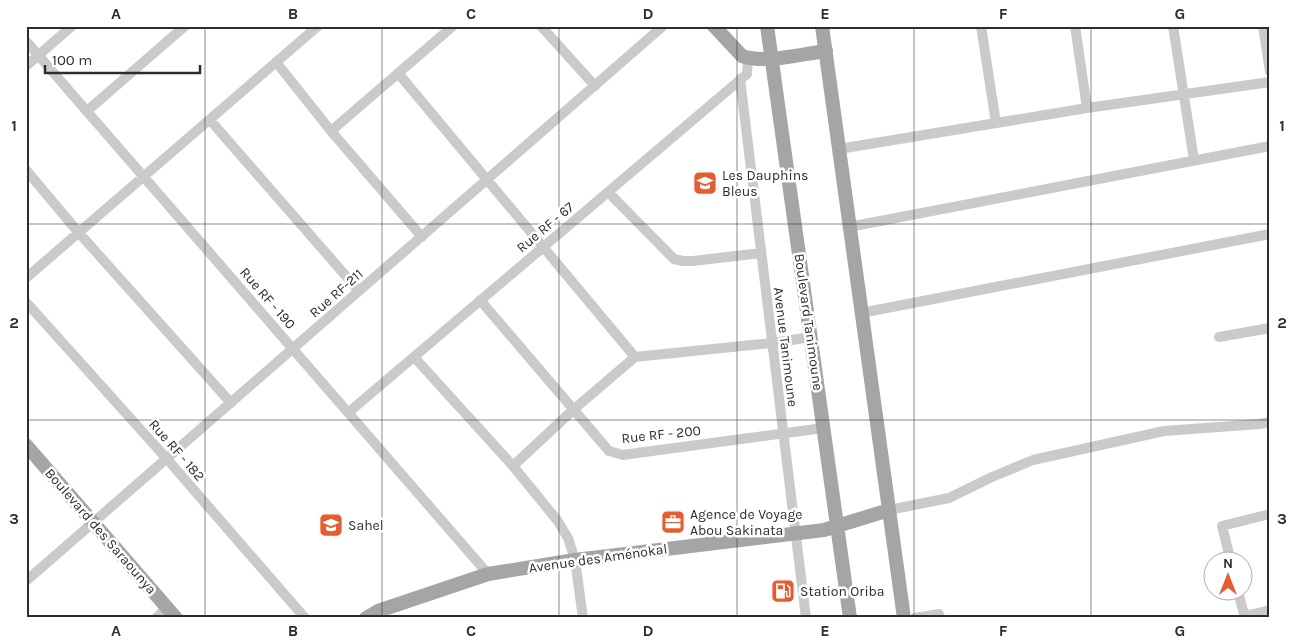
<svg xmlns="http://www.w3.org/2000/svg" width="1296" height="644" font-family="Karla,sans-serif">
	<rect width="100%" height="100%" fill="#fff"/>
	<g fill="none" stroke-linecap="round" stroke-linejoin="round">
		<path stroke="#cacaca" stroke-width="10" d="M541 26 595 86
			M981 26 996 123
			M1075 26 1087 108
			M1173 26 1194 160
			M1263 26 1270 72
			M26 41 488 574
			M276 62 331 131 422 237
			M26 66 72 26
			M398 73 635 357
			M740 79 806 618
			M87 111 185 26
			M210 120 359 291
			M331 131 453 26
			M839 149 1087 108 1270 82
			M26 170 79 233 231 403
			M608 192 674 259 683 261H693L761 253
			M849 227 1270 146
			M26 278 318 26
			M480 300 609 451 623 455 637 453 823 428
			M26 302 167 459 305 618
			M861 313 1270 234
			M1219 337 1270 328
			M414 357 513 466 557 520 568 538 575 560 583 618
			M349 412 747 74 748 58
			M513 466 573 410 635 357 772 343 811 337
			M889 510 949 498 992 477 1033 460 1164 431 1260 424 1270 422
			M1231 562 1222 526 1270 514
			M26 581 663 26
			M1238 592 1245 618
			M1245 616 1270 610
			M156 618 167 608
			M915 618 939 614 940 618"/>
		<path stroke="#a5a5a5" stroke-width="14" d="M714 26 742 56C766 64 802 54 826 51
			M767 26 850 618
			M822 26 904 618
			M26 445 176 618
			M366 618 378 611 488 574 575 560 824 530 889 510"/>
	</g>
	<path fill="none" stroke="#2d2d2d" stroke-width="1" stroke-opacity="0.55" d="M205 26V618M382 26V618M559 26V618M737 26V618M914 26V618M1091 26V618M26 224H1270M26 420H1270"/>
	<defs>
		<g id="school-square" transform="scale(1.25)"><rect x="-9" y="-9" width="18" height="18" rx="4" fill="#e35d2f" stroke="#fff"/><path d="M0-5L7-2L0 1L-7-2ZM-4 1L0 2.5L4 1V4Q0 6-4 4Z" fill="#fff"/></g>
		<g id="office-square" transform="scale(1.25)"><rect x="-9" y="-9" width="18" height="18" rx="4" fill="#e35d2f" stroke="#fff"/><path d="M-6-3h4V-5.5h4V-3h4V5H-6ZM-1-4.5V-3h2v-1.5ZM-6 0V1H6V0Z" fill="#fff"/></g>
		<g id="fuel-square" transform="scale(1.25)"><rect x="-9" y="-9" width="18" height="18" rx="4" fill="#e35d2f" stroke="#fff"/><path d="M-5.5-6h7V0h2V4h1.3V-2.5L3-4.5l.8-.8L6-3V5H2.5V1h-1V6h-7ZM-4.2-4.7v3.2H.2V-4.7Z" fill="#fff"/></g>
	</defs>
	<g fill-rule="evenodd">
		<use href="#school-square" x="705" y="183"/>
		<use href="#office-square" x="673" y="522"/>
		<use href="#school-square" x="331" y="525"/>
		<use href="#fuel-square" x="783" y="591"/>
	</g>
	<g text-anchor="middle" stroke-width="5" stroke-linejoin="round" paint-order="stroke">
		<g font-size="14" fill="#2d2d2d" stroke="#fff" text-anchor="start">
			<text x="722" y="180">Les Dauphins<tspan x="722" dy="16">Bleus</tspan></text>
			<text x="690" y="519">Agence de Voyage<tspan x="690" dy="16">Abou Sakinata</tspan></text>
			<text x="348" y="530">Sahel</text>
			<text x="800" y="596">Station Oriba</text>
		</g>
		<g font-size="14" fill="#2d2d2d" stroke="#fff">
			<text transform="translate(545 227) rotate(-40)" y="5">Rue RF - 67</text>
			<text transform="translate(336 293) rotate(-41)" y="5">Rue RF-211</text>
			<text transform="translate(268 298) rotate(49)" y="5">Rue RF - 190</text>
			<text transform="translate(809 322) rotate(82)" y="5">Boulevard Tanimoune</text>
			<text transform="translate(786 347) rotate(83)" y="5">Avenue Tanimoune</text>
			<text transform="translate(661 434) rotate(-6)" y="5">Rue RF - 200</text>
			<text transform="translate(177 450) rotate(49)" y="5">Rue RF - 182</text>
			<text transform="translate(101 531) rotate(49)" y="5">Boulevard des Saraounya</text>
			<text transform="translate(598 558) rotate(-8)" y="5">Avenue des Aménokal</text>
		</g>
	</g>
	<rect width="1296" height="644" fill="none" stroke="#ffffff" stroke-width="55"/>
	<g transform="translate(1228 576)"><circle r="24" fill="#ffffff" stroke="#ababab"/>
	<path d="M0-4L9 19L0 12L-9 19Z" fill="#e35d2f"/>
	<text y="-8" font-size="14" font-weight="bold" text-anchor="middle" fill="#2d2d2d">N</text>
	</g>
	<path d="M45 65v8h155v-8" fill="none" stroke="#2d2d2d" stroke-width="2.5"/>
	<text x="52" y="65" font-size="15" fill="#2d2d2d" stroke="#ffffff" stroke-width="4" paint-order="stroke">100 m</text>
	<rect x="28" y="28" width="1240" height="588" fill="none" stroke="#2d2d2d" stroke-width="2"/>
	<g font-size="16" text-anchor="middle" font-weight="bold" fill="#2d2d2d">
		<text x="116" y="19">A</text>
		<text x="293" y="19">B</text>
		<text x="471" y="19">C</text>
		<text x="648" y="19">D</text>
		<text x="825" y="19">E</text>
		<text x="1003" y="19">F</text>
		<text x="1180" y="19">G</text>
		<text x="14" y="131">1</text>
		<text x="1282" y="131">1</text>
		<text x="14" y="328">2</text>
		<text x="1282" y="328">2</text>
		<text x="14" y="524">3</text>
		<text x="1282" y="524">3</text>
		<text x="116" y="636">A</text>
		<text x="293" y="636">B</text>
		<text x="471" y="636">C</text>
		<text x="648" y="636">D</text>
		<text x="825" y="636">E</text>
		<text x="1003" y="636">F</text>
		<text x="1180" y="636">G</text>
	</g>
</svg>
